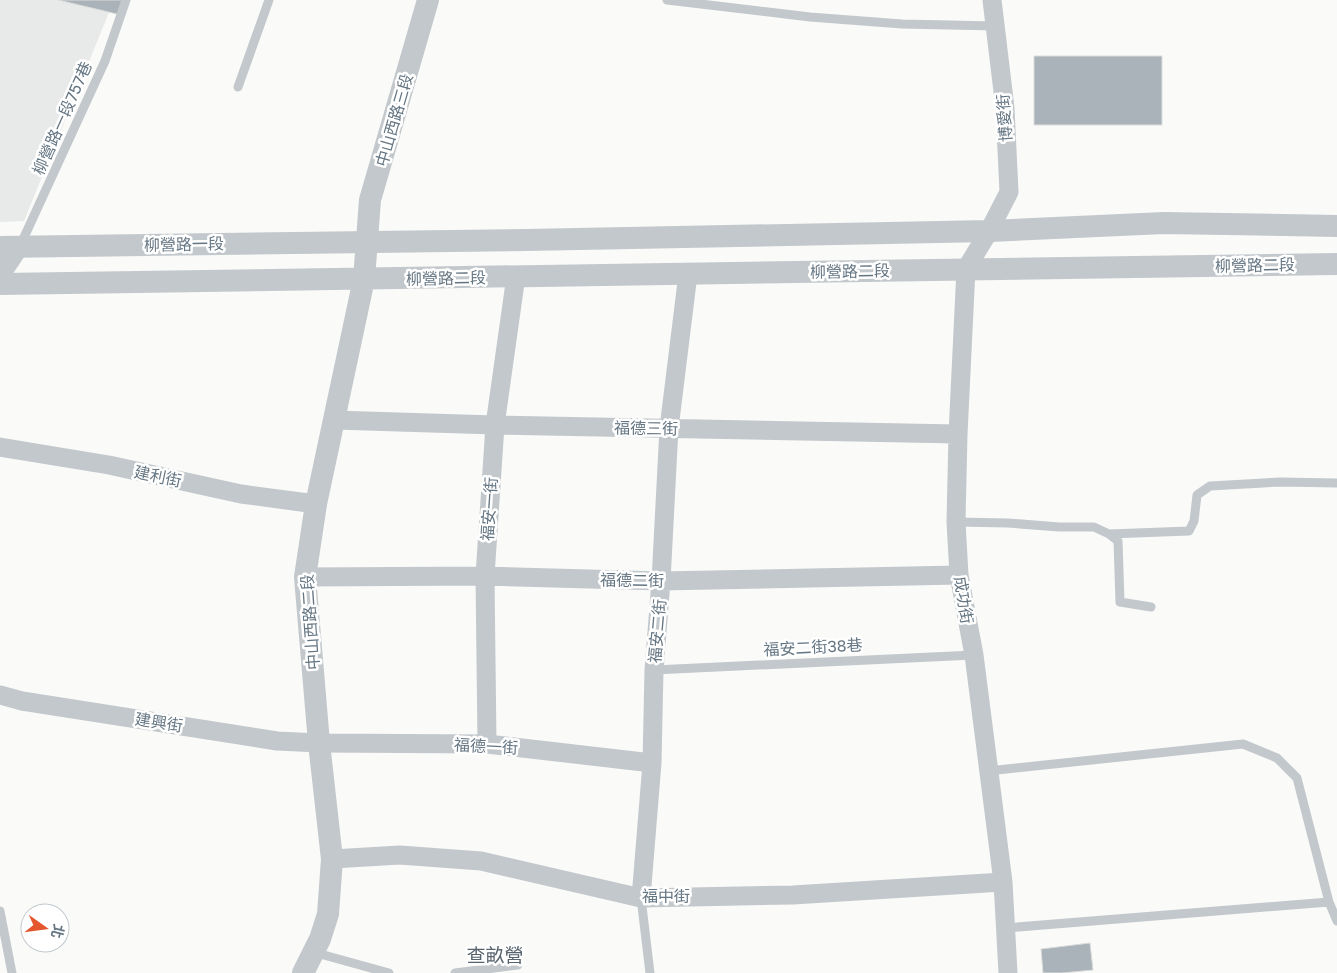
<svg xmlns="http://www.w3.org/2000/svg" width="1337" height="973" font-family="'Golos Text','Noto Sans TC',sans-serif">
	<rect width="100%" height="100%" fill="#fafaf8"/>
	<path fill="#e8e9e9" d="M0 0H114L24 221 0 222Z"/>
	<path fill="#aab3b9" stroke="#dcdcda" d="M58 0H125L121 15Z
		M1034 56H1162V125H1034Z
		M1090 943 1093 970 1062 973H1043L1041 949Z"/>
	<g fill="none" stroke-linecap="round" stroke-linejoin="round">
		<path stroke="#c3c8cc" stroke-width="9" d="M667 0 810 17 902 24 996 26
			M238 87 269 0
			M20 246 105 61 126 0
			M956 522 1008 523 1059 527H1094L1109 534 1118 541 1120 602 1151 607
			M1109 534 1189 531 1194 521 1197 495 1210 486 1280 482 1337 483
			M654 670 974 655
			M988 771 1243 744 1277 758 1297 778 1329 902
			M641 898 650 973
			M0 911 12 973
			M1005 928 1329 902 1337 921
			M313 952 389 973
			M455 973 518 965"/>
		<path stroke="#c3c8cc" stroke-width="19" d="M992 0 1005 108 1009 192 989 231 966 269 958 434 956 522 959 575 974 655 1003 882 1008 973
			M0 276 20 246
			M334 420 495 425 958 434
			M0 447 109 465 241 494 316 504
			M305 577 485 576 661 581 959 575
			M0 695 22 701 277 741 319 743 487 744 652 763
			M487 744 485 576 495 425 516 276
			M332 859 400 855 481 861 641 898 793 895 1003 882
			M641 898 652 763 654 670 661 581 669 428 688 274"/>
		<path stroke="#c3c8cc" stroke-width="22" d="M0 247 526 240 989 231 1164 223 1337 226
			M0 284 1337 264
			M303 973 320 939 328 914 332 859 319 743 305 577 316 504 364 279 370 200 428 0"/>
	</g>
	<g text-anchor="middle" stroke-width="5" stroke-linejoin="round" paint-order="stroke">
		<g font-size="16" fill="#657683" stroke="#fff">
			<text transform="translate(62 118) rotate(-66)" y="6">柳營路一段757巷</text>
			<text transform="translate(1004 118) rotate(-94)" y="6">博愛街</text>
			<text transform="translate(394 120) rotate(-74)" y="6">中山西路三段</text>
			<text transform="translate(184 244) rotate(-1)" y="6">柳營路一段</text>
			<text transform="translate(1255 265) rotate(-1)" y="6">柳營路二段</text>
			<text transform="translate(850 271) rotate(-1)" y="6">柳營路二段</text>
			<text transform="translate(446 278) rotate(-1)" y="6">柳營路二段</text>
			<text transform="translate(646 428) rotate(1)" y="6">福德三街</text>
			<text transform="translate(158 476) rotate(12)" y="6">建利街</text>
			<text transform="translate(489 509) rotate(-86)" y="6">福安一街</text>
			<text transform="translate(632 580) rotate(1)" y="6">福德二街</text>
			<text transform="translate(964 600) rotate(81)" y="6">成功街</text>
			<text transform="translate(310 622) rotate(-94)" y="6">中山西路二段</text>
			<text transform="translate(657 631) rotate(-85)" y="6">福安二街</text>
			<text transform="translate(813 647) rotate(-3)" y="6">福安二街38巷</text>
			<text transform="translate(159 722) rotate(9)" y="6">建興街</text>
			<text transform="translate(486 746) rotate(3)" y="6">福德一街</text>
			<text x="666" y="902">福中街</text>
		</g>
		<g font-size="19" fill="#57646e" stroke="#fff">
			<text x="495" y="962">查畝營</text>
		</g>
	</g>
	<g transform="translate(45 928) rotate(104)"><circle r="24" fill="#ffffff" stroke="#c1c8cd"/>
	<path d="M0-4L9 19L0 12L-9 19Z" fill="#e4572e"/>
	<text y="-8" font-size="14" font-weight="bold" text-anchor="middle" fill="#657683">北</text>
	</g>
</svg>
